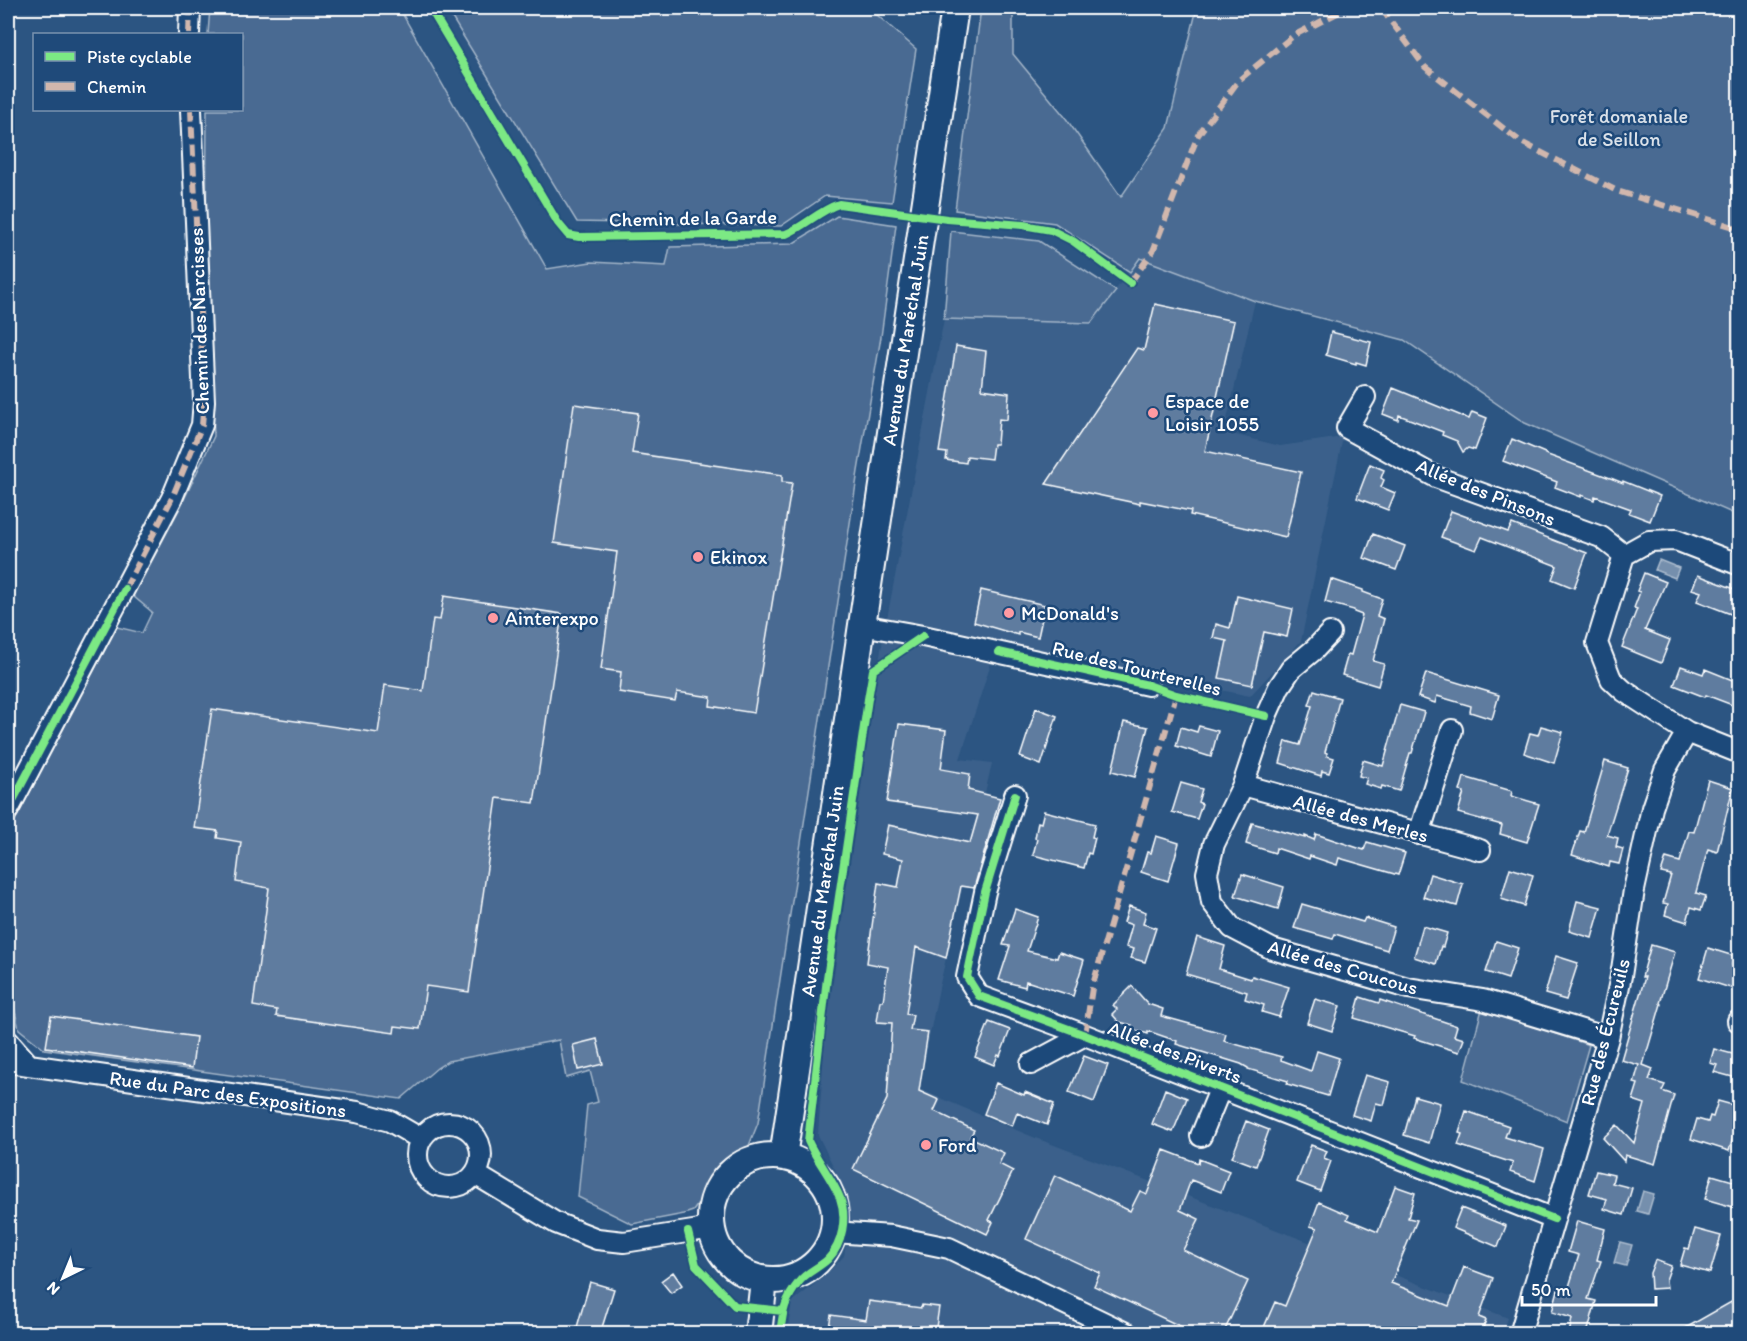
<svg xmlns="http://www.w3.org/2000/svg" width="1747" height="1341" font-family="Itim,sans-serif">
	<rect width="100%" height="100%" fill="#2c5582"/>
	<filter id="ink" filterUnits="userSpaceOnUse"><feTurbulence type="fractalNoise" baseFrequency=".0167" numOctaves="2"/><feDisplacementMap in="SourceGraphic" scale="12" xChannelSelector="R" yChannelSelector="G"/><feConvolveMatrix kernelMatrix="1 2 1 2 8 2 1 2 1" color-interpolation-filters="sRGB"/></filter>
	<g filter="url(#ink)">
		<path fill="#3b618b" d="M1139 258 1255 301 1224 432 1280 446 1343 437 1301 641 1250 696 997 644 960 759 992 763 939 988 919 1089 1033 1137 1508 1318 1503 1333H1153L1107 1311 1098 1333 787 1334 792 1302 824 1277 844 1256 850 1220 842 1184 818 1135 825 1038 881 650 944 319 1091 323Z"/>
		<path fill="#486b92" stroke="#a4b5c8" stroke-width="1.5" d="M210 8H399L547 269 591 262 666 266 670 247 792 244 837 216 896 225 881 337 858 471 758 1123 748 1148 710 1187 693 1211 684 1214 632 1224 578 1197 587 1105 598 1102 590 1071 566 1078 559 1040 448 1061 437 1068 401 1099 44 1049 19 1029 8 981V834L117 627 142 633 152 612 133 596 180 508 214 436 206 253 207 110H242V34H208Z
			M446 8H869L916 49 892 202 825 196 781 226 577 222Z
			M981 8H1013V54L1065 117 1121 197 1168 128 1197 8H1739V516L1525 423 1404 340 1255 301 1140 258 1130 272 1055 223 955 210Z
			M951 231 1039 241 1116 291 1091 323 944 319Z
			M1482 1009 1589 1045 1567 1121 1463 1080Z"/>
		<path fill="#748fad" stroke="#acbcce" stroke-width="1.5" d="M1659 560 1679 568 1675 578 1655 570Z
			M1643 1191 1654 1194 1648 1214 1637 1211Z
			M1620 1242 1632 1245 1626 1266 1614 1263Z"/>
		<path fill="#5e7c9f" stroke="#fff" stroke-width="1.5" d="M1155 304 1234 321 1205 451 1301 472 1286 537 1190 515 1191 511 1140 501V504L1046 484 1137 348 1144 350Z
			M1331 332 1371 342 1366 365 1356 362V364L1326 355Z
			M956 346 986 351 982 389 1009 393 1007 420 999 419 997 444H993L991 459 967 456 966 463 946 460 947 453 939 452Z
			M1393 388 1469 419 1472 412 1487 418 1475 450 1468 448 1463 452 1457 441 1442 435 1443 432 1399 415 1398 420 1383 414Z
			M574 404 638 413 632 453 782 475V482L792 483 754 713 710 706 711 697 677 692 675 701 619 692 621 672 601 669 617 552 554 543Z
			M1512 439 1545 453V454L1613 479 1623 483V481L1660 496 1650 521 1629 513 1631 509 1595 496 1594 500 1581 495V497L1555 487 1557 482 1503 461Z
			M1370 464 1384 470 1381 478 1384 480 1381 487 1395 493 1388 510 1357 498Z
			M1451 511 1508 532 1512 524 1587 553 1574 588 1552 579 1557 566 1482 537 1476 550 1441 537Z
			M1373 534 1405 546 1396 570 1364 558Z
			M1644 573 1666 582 1645 630 1670 640 1661 663 1622 647 1637 609 1634 608 1640 592 1637 591Z
			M1698 575 1740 591V607L1736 616 1697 601 1701 592 1692 589Z
			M1331 579 1363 590V592L1382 599 1377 616 1384 619 1373 661 1384 664 1378 686 1342 675 1348 654 1351 655 1362 615 1354 612V610L1325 602Z
			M981 590 1045 605 1038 637 1018 632V635L974 622Z
			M444 596 562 614 534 803 497 798 469 992 426 986 420 1029 395 1026 394 1033 276 1016 277 1010 253 1006 269 888 236 882 241 842 217 838 218 831 194 828 212 709 378 733 385 685 423 691 433 619 440 620Z
			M1237 596 1293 609 1287 637 1264 632 1252 685 1219 678 1227 641 1213 638 1216 624 1230 628Z
			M1681 666 1703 674 1705 669 1740 683V708L1706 695 1705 697 1674 685Z
			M1426 673 1499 695 1492 719 1470 712 1471 706 1437 696 1435 703 1418 697Z
			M1314 690 1340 698 1325 752 1327 753V756L1334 758 1329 773 1322 771 1321 776 1280 763 1286 741 1300 745 1312 706 1309 705Z
			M1400 705 1424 712 1412 753H1410L1399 791 1382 786 1381 789 1365 784 1367 778 1359 776 1363 760 1383 766Z
			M1036 708 1057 716 1041 765 1020 757Z
			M1124 722 1148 727 1135 777 1112 771Z
			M899 724 946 730 941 769 970 774 968 790 1000 798 974 888 961 886 946 958 916 947 906 1014 913 1015 910 1030 928 1032 919 1091 939 1100 934 1111 974 1130 970 1137 1004 1153 999 1164 1013 1171 989 1220 993 1222 987 1234 853 1169 887 1099 892 1023 877 1022 880 1001H883L888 967 867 963 878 883 898 887 903 859 882 854 888 825 970 843 978 815 887 802Z
			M1199 726 1218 731 1211 757 1176 746 1181 727 1197 732Z
			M1541 726 1563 732 1554 763 1524 753 1530 733 1538 735Z
			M1605 761 1628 768 1607 835 1618 838 1616 847 1623 849 1619 864 1610 862 1609 867 1572 855 1580 831 1584 832Z
			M1464 777 1512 791 1511 796 1539 804 1527 842 1500 834 1502 825 1458 813 1464 792 1460 791Z
			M1708 780 1733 788 1717 852 1708 849 1696 892V893L1706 896 1701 910 1691 907 1687 922 1665 915 1668 904 1663 903 1671 875 1661 873 1666 858 1680 862 1689 831 1694 832Z
			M1181 783 1202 789 1198 802 1202 804 1197 819 1172 812Z
			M1044 811 1095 824 1092 837 1095 838 1091 854 1088 853 1084 868 1033 855 1037 839 1035 838 1038 822 1041 823Z
			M1252 823 1305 838V836L1314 840 1316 834 1364 850 1367 842 1405 853 1398 875 1339 858 1337 865 1310 856 1309 859 1276 848 1275 853 1246 844Z
			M1156 836 1179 843 1168 881 1141 872 1147 852 1151 853Z
			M1510 868 1533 875 1524 906 1501 899Z
			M1242 874 1284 887 1278 909 1235 896Z
			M1430 874 1463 884 1457 906 1423 897Z
			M1577 901 1601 907 1592 938 1569 931Z
			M1302 904 1363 922 1365 918 1394 927 1387 950 1335 934 1333 939 1294 928Z
			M1129 906 1146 912 1143 924 1156 928 1145 962 1131 958 1134 949 1126 947 1132 925 1124 922Z
			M1015 909 1038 917 1027 951 1057 958 1059 952 1084 960 1073 996 1026 981 1025 987 999 980 1010 946 1003 945Z
			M1423 926 1447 933 1443 947 1441 946 1436 964 1414 957Z
			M1197 937 1225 946 1219 969 1251 979 1252 976 1289 987 1279 1017 1262 1012 1264 1005 1245 999 1247 992 1186 974Z
			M1496 941 1518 948 1508 979 1486 972Z
			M1651 945 1675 952 1660 1003 1661 1004 1643 1065 1653 1069 1649 1080 1665 1085 1662 1091 1674 1095 1655 1164 1625 1155 1624 1161 1603 1138 1617 1125 1634 1143 1645 1104 1633 1100 1638 1084 1634 1083 1639 1065 1621 1060 1645 977H1642Z
			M1708 948 1734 956 1732 965 1740 967V991L1699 978Z
			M1556 956 1578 963 1566 1000 1545 994Z
			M1132 986 1148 1004 1163 1009 1161 1016 1226 1034 1224 1041 1282 1057 1281 1060 1311 1071 1317 1051 1339 1058 1328 1096 1287 1084 1288 1081 1248 1069V1068L1241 1064 1176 1044 1177 1041 1148 1031V1034L1132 1029V1025L1119 1022 1112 1014 1117 1009 1113 1005Z
			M1360 997 1379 1003 1380 1000 1457 1026 1454 1036 1464 1039 1459 1052 1414 1038 1415 1036 1354 1018Z
			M1315 999 1340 1006 1332 1031 1307 1023Z
			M51 1016 196 1037 192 1068 46 1047Z
			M989 1022 1010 1030 1000 1056 998 1055 994 1065 975 1057Z
			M597 1039 603 1064 578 1070 573 1045Z
			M1714 1049 1740 1056V1079L1714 1072 1717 1065 1710 1063Z
			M1084 1056 1108 1065 1094 1102 1069 1092Z
			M1365 1075 1390 1082 1384 1105 1376 1103 1371 1121 1352 1115Z
			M996 1083 1024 1095 1025 1092 1054 1104 1047 1125 1017 1113 1012 1126 984 1114Z
			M1165 1089 1187 1098 1173 1132 1152 1124Z
			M1415 1096 1440 1103 1429 1143 1404 1135Z
			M1718 1101 1740 1107V1115L1729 1151 1691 1139 1697 1119 1708 1122 1710 1116 1713 1117Z
			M1466 1111 1509 1126 1505 1137 1544 1149 1535 1181 1510 1172 1513 1163 1458 1145 1462 1134 1459 1133Z
			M1246 1121 1269 1130 1256 1166 1232 1157Z
			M1311 1145 1327 1151 1324 1158 1331 1161 1320 1191 1297 1182Z
			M1164 1150 1198 1163 1199 1159 1229 1171 1221 1192 1191 1180 1180 1210 1199 1219 1183 1250 1248 1281 1223 1334H1197L1094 1286 1100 1273 1026 1239 1055 1175 1130 1211 1140 1191 1147 1194Z
			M1596 1171 1614 1175 1612 1183 1632 1188 1624 1215 1604 1209 1607 1199 1589 1194Z
			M1712 1175 1740 1183V1209L1705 1199Z
			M1395 1186 1415 1193 1408 1218 1417 1220 1391 1283 1449 1306 1464 1267 1493 1278 1479 1317 1486 1320 1481 1334H1261L1275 1302 1285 1306 1317 1228 1310 1226 1319 1202 1349 1215 1347 1219 1378 1232Z
			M1461 1208 1506 1226 1498 1247 1453 1228Z
			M1577 1221 1605 1229 1597 1260 1601 1261 1588 1299 1596 1301 1587 1334H1569L1572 1318 1552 1312 1558 1290 1567 1293 1579 1255 1568 1252Z
			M1695 1229 1721 1236 1710 1273 1680 1265 1685 1248 1689 1249Z
			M1655 1260 1671 1266 1666 1280 1667 1288 1651 1289 1650 1273Z
			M673 1272 682 1285 671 1293 661 1281Z
			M590 1282 614 1289 600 1334H575Z
			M1740 1297V1323L1720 1334H1675Z
			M869 1301 921 1308 922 1305 939 1307 935 1334H828L831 1315 866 1320Z"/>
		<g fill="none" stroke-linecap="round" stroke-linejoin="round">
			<g stroke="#fff" stroke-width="24">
				<path id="minor" d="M189 34 190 8
					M1365 397 1347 428 1436 477 1601 537 1624 555
					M1740 565 1676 540 1649 541 1624 555 1597 643 1611 679 1624 691 1687 732 1740 753
					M862 625 923 636 1148 685
					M1330 633 1315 649 1291 669 1279 687 1266 716 1243 785 1214 844 1207 873 1212 902 1232 928 1272 949 1408 988 1483 1000 1608 1038
					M1243 785 1480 850
					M1015 795 985 892 967 977 979 996 1085 1035 1554 1219
					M8 810 172 498 202 425 204 401 191 110
					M1419 834 1452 730
					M1738 1021H1740
					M8 1041 29 1065
					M8 1062 357 1112 390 1121 421 1139
					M1031 1064 1085 1035
					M417 1155a32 32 0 1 1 64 0a32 32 0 1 1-64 0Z
					M1201 1136 1221 1087
					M475 1174 556 1223 597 1239 624 1242 712 1228
					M834 1232 891 1236 949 1248 1128 1334
					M1520 1334 1608 1038 1621 976 1634 890 1652 808 1665 770 1687 732"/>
			</g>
			<g stroke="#fff" stroke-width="30">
				<path id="major" d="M711 1218a62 62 0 1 1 124 0a62 62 0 1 1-124 0Z
					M783 1157 862 625 955 8
					M758 1334 764 1280"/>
			</g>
			<use href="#minor" stroke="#1f4a7a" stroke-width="20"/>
			<use href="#major" stroke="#1f4a7a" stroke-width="26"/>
			<path stroke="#d1b7ad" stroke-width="6" stroke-dasharray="12 6" stroke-linecap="butt" d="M1381 8 1425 67 1521 142 1617 191 1740 229
				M1736 8H1740
				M189 34 190 8
				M1130 283 1153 251 1198 135 1239 80 1293 36 1347 8
				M125 589 172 498 202 425 204 401 191 110
				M1085 1035 1092 988 1176 695"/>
			<g stroke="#1f4a7a" stroke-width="11">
				<path id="cycleway" d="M430 8 558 223 568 235 579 237 786 234C805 226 820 210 839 204L947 219 1023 225 1051 230 1073 241 1130 283
					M999 652 1148 685 1176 695 1266 716
					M1015 795 985 892 967 977 979 996 1085 1035 1554 1219
					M8 810 125 589
					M688 1232 696 1265 735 1306 783 1311
					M780 1334C783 1310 784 1301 799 1282 806 1272 819 1268 828 1259 843 1244 847 1217 840 1198 832 1178 817 1161 808 1141L827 978 868 699 873 670 923 636"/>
			</g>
			<use href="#cycleway" stroke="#7ce984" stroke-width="8"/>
		</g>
	</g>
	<g fill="#ff9aa2" stroke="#1f4a7a" stroke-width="2">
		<circle cx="1153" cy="413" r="6"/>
		<circle cx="698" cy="557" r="6"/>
		<circle cx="1009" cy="613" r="6"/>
		<circle cx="493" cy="618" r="6"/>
		<circle cx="926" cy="1145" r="6"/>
	</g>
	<g text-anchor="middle" stroke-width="5" stroke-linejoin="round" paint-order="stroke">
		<g font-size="20" fill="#dae1e9" stroke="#1f4a7a">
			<text x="1619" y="123">Forêt domaniale<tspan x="1619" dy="23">de Seillon</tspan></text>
		</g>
		<g font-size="20" fill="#fff" stroke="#1f4a7a">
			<text transform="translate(693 218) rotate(-1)" y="7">Chemin de la Garde</text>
			<text transform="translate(199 321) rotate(-92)" y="7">Chemin des Narcisses</text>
			<text transform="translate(905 340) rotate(-81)" y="7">Avenue du Maréchal Juin</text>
			<text transform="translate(1486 492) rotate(22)" y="7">Allée des Pinsons</text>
			<text transform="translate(1137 668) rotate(14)" y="7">Rue des Tourterelles</text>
			<text transform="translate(1361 818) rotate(15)" y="7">Allée des Merles</text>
			<text transform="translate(822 891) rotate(-82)" y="7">Avenue du Maréchal Juin</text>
			<text transform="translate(1343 967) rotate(16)" y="7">Allée des Coucous</text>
			<text transform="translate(1605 1032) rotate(-76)" y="7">Rue des Écureuils</text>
			<text transform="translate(1175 1052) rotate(21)" y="7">Allée des Piverts</text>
			<text transform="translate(228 1094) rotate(8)" y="7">Rue du Parc des Expositions</text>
		</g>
		<g font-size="20" fill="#fff" stroke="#1f4a7a" text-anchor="start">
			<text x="1165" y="408">Espace de<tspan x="1165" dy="23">Loisir 1055</tspan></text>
			<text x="710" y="564">Ekinox</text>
			<text x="1021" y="620">McDonald's</text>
			<text x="505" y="625">Ainterexpo</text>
			<text x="938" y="1152">Ford</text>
		</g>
	</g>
	<rect width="1747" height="1341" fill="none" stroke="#1f4a7a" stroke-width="30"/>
	<rect x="15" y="15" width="1717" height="1311" fill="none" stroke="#fff" stroke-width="2" filter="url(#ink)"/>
	<rect x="33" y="33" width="210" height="78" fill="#1f4a7a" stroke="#7992af" stroke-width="1.5"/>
	<rect x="45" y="52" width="30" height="9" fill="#7ce984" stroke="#7992af" stroke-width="1.5"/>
	<text x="87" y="63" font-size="18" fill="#ffffff">Piste cyclable</text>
	<rect x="45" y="82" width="30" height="9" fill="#d1b7ad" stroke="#7992af" stroke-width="1.5"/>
	<text x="87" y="93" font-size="18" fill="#ffffff">Chemin</text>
	<g transform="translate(63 1278) rotate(223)" stroke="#1f4a7a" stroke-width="4.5" paint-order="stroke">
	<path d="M0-4.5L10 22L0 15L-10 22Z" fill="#ffffff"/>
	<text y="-9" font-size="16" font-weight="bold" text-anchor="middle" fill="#ffffff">N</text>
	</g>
	<path d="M1522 1296v9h134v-9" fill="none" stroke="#ffffff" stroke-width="3"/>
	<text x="1531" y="1296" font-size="18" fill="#ffffff" stroke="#1f4a7a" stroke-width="4.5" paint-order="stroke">50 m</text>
</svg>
